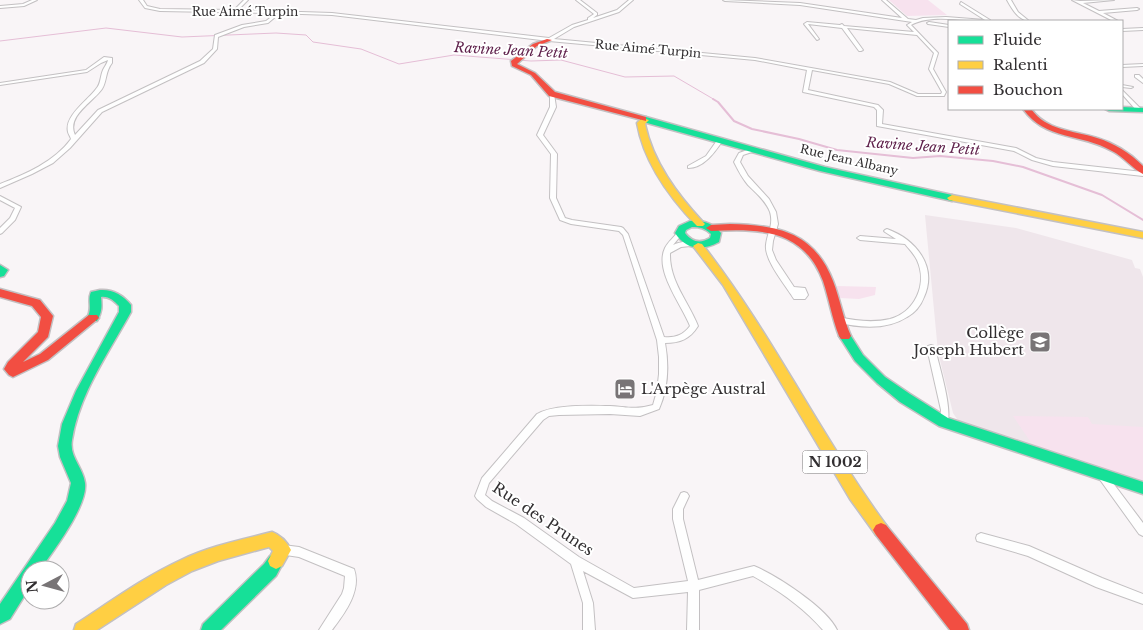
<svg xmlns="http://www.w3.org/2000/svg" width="1143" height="630" font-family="'Libre Baskerville',serif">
	<rect width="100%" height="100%" fill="#f9f5f7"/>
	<path fill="#efe6eb" d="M925 215 1016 228 1132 260 1135 268 1140 269 1143 277V482L959 422 953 413 938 352Z"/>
	<path fill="#f7e2ee" d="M889 0H928L947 15 907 16Z
		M837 286 876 287 875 295 859 299 840 298 837 295Z
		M1013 416 1088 417 1092 424 1143 427V481L1032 444Z"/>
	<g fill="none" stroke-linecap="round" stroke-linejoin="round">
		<path stroke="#e5bed6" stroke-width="1" d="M0 41 106 28 182 37 276 33 306 35 313 42 361 49 399 64 454 55 531 61 561 60 625 77 674 76 715 100"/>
		<path stroke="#e5bed6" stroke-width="2" d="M713 99 718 102 734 121 752 129 799 139 837 150 913 158 940 156 993 161 1023 167 1102 195 1143 220"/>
		<g stroke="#c3c0c2" stroke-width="2">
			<path id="street" d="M32 0H37L24 6 0 8V6L23 4Z
				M139 0H143L147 6 160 9 234 10 244 0H248L238 10 332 13 549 38 572 25 588 20V18L594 14 576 0H580L597 13V15L593 18 617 10 629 0H633L619 12 574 27 554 39 755 58 890 82 918 94H941L942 92 929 69 934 53 917 35 847 28 863 50 861 51H859L842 28 808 24 819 39 817 40 804 24 807 22 840 25 842 24 844 26 914 32 907 25 912 22 800 5 725 1 723 0 800 3 902 18 882 0H886L908 19 916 20 923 18 946 17 985 20 960 4 961 2 990 20C984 22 974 21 967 20 949 19 927 16 911 25L938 53 933 69 946 92 944 96H917L889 84 812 70 808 90 878 105 883 110 882 124 1016 148 1036 158 1053 162 1143 172V176L1053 166 1032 160 1014 151 877 126V110L874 107 803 92 807 70 755 60 549 41 332 15 272 13 274 18 268 23 244 27 218 37 217 49 204 63 102 112 70 148 53 163 32 174 0 188V184C26 174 54 162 71 139 71 138 68 133 68 132 64 116 88 100 96 89 101 84 100 77 103 70 105 66 107 64 108 60L101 63 87 72 0 85V83L86 70 104 57 112 58V63C105 72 107 81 102 89 93 102 66 116 75 135L98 110 200 61 213 49 215 35 242 25 266 21 270 18 268 13 160 11 145 8Z
				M1007 0H1011L1018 12 1029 21C1018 20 1012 9 1007 0Z
				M1072 0 1080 1 1114 0 1083 3 1099 11 1137 8 1139 9 1137 10 1103 13 1118 21H1113Z
				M929 22 949 25V27L928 24 927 23Z
				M1143 28V30L1122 31V29Z
				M1143 64V66L1122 67V65Z
				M1135 75H1139L1143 79V83L1135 77Z
				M1122 85 1133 87 1131 88 1122 87Z
				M1122 90 1141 109V111H1137L1122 94Z
				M550 93 554 94 556 107 543 135 557 154 556 198 565 218 572 220 621 227 623 228 628 234 664 337C676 338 683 335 690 326 682 305 654 271 665 248 668 242 674 237 678 232H682L683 233 673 245C679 242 689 240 694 244L691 246 681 247 670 253C669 281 688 301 698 326 690 339 680 343 665 343 669 365 668 389 659 409L640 416 610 414 559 415 549 416 543 420 489 483 485 495 492 501 524 518 579 557 634 588 688 581 673 519V509L681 493 684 492 687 493 689 496 683 509V519L698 580 754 566C776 575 827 608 837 630H823C803 607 780 591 753 576L699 590V630H687L688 592 633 598 583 571 593 603 595 630H583V603L571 564 516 524 486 507 477 499 475 496 482 478 537 414C555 404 589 406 610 406 627 407 635 410 653 405L657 391 659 374V357L657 340 623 235 619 231 571 224 560 220 550 198 551 154 537 135 550 107Z
				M720 138 723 140C715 152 704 168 688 168V166L706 156 718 139Z
				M753 148 755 149V151L743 155 740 162 748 176 769 199 776 212 778 224 773 241 772 250 776 260 794 287 805 288 808 295 805 299H794C786 286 764 260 766 245 767 233 774 225 770 212 766 201 756 193 748 185 742 178 738 170 734 162L739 153Z
				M0 196 21 207 15 220 2 233 0 234V228L10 218 15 208 0 200Z
				M887 229C915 239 938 266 924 297 921 305 915 313 907 317 887 330 859 328 836 322L835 320 839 317C856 321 873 323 890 319 915 312 928 284 917 260 914 254 909 249 905 244L860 240 857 238 860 236 896 239 885 232 884 231 885 230Z
				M931 345 934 346 935 348C939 366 953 409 947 425L944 426 941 425 940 422 941 410 927 348 928 346Z
				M1101 470 1104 471 1143 523V536L1139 534 1098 477 1096 474 1098 471Z
				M981 533 1029 546 1102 578 1143 594V604L1096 587 1028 556 977 541 976 538 977 535Z
				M283 545 299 547 354 569C362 591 344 614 332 630H319L342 594 344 588 345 576 299 557 279 554 278 550 279 546Z"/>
		</g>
		<g stroke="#c3c0c2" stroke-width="3">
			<path id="fast" d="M1122 107 1143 108V112L1109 111 1105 109H1122Z
				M640 117H646L825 167 952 195 957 198 952 201 820 171 640 121Z
				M690 221C702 220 713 223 721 233L719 242C702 251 686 250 675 233L679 226ZM692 227C700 227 705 228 711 234L710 238C700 244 692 242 685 233L686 230Z
				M0 265 8 270 4 276 0 277Z
				M100 290C112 289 123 295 131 305V312C109 352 79 394 72 440 69 457 83 467 85 483 88 506 53 551 40 570H30V587L10 619 0 624V604L55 523 67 501 71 483 60 457 58 446 62 424 76 391 119 312V306C114 301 109 296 101 297 102 307 102 312 97 321H89L87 318C93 308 87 301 91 292Z
				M845 332 849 333 863 355 885 377 910 394 948 418 1143 482V494L939 426 900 402 877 383 855 361 841 339 839 336 841 333Z
				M276 553 282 556 284 561 276 576 221 630H201L203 624 264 564 270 556Z"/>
		</g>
		<g stroke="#c3c0c2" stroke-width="3">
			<path id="slow" d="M642 118 649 120 645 124C653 162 677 194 703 222L705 224 703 226H697C669 197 644 163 637 123Z
				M952 195 1143 232V238L949 200 947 198Z
				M698 243 702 244C771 332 820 435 886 525L889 530 886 535 881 537 876 535 850 499 723 285 693 246Z
				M272 532C280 535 287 542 291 550L282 566 276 569 270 566 268 561 273 551 269 547 218 561 192 571 166 585 97 630H74L76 624C110 602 144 577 181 560 210 546 241 540 272 532Z"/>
		</g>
		<g stroke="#c3c0c2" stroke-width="3">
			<path id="jam" d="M547 39 552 40 537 46 517 64 535 73 555 92 646 117V121L549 96 531 75 512 66 511 61 533 44Z
				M1023 109H1031C1047 131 1072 130 1097 138 1114 143 1130 153 1143 166V174C1134 170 1123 156 1112 151 1081 133 1046 141 1023 109Z
				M730 224C778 225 814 232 833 281 840 299 843 318 851 336L849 339H841L839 336C832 318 829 299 823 281 803 228 759 229 711 231L706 228 711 225Z
				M0 289 40 300 53 316 48 337 23 362 40 354 89 315H97L99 318 48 360 13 377 9 375 4 369 8 362 38 332 41 317 32 306 0 297Z
				M881 523 886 525 967 624 969 630H950L876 535 873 530 876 525Z"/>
		</g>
		<use href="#street" fill="#fefefe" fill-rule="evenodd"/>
		<use href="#fast" fill="#16e098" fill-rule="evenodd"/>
		<use href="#slow" fill="#ffcf43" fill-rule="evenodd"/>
		<use href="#jam" fill="#f24e42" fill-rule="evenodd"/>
	</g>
	<defs>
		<g id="school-square" transform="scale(1.125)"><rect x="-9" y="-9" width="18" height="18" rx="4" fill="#787476" stroke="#fff"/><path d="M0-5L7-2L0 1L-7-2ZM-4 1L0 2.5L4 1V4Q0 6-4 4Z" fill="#fff"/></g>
		<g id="hotel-square" transform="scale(1.125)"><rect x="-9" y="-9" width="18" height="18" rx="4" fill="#787476" stroke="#fff"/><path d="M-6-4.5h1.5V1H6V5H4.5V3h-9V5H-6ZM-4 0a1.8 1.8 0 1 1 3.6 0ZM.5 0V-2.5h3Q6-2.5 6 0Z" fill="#fff"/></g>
	</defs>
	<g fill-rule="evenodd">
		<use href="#school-square" x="1040" y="342"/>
		<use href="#hotel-square" x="625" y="389"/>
	</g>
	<g text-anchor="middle" stroke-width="4" stroke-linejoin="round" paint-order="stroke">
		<g font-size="12" fill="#322f31" stroke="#fff">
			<text x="245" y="16">Rue Aimé Turpin</text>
			<text transform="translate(648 49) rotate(5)" y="4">Rue Aimé Turpin</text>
			<text transform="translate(849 160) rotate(13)" y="4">Rue Jean Albany</text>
		</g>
		<g font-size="14" font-style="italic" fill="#5d1e49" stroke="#fff">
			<text transform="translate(511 50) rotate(3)" y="5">Ravine Jean Petit</text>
			<text transform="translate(923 146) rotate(4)" y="5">Ravine Jean Petit</text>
		</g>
		<rect fill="#fff" stroke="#706d6f" stroke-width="1" x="802.5" y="450.5" width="65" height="23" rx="4"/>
		<g font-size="14" font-weight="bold" fill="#322f31">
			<text x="835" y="467">N 1002</text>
		</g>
		<g font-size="15" fill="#322f31" stroke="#fff" text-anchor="end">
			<text x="1024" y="338">Collège<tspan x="1024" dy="17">Joseph Hubert</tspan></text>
			<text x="641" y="394" text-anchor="start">L'Arpège Austral</text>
		</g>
		<g font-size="15" fill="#322f31" stroke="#fff">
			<text transform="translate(543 519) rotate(34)" y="5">Rue des Prunes</text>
		</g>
	</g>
	<rect x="948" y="20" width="175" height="90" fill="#ffffff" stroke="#adacad"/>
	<rect x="958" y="36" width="25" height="8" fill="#16e098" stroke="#adacad"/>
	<text x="993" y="45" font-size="15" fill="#322f31">Fluide</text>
	<rect x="958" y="61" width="25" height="8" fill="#ffcf43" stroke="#adacad"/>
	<text x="993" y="70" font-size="15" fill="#322f31">Ralenti</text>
	<rect x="958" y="86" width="25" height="8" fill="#f24e42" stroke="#adacad"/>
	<text x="993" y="95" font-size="15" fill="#322f31">Bouchon</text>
	<g transform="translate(45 585) rotate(264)"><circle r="24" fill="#ffffff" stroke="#adacad"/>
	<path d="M0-4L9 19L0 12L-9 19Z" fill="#787476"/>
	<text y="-8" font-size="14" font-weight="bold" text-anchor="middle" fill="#322f31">N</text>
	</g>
</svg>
